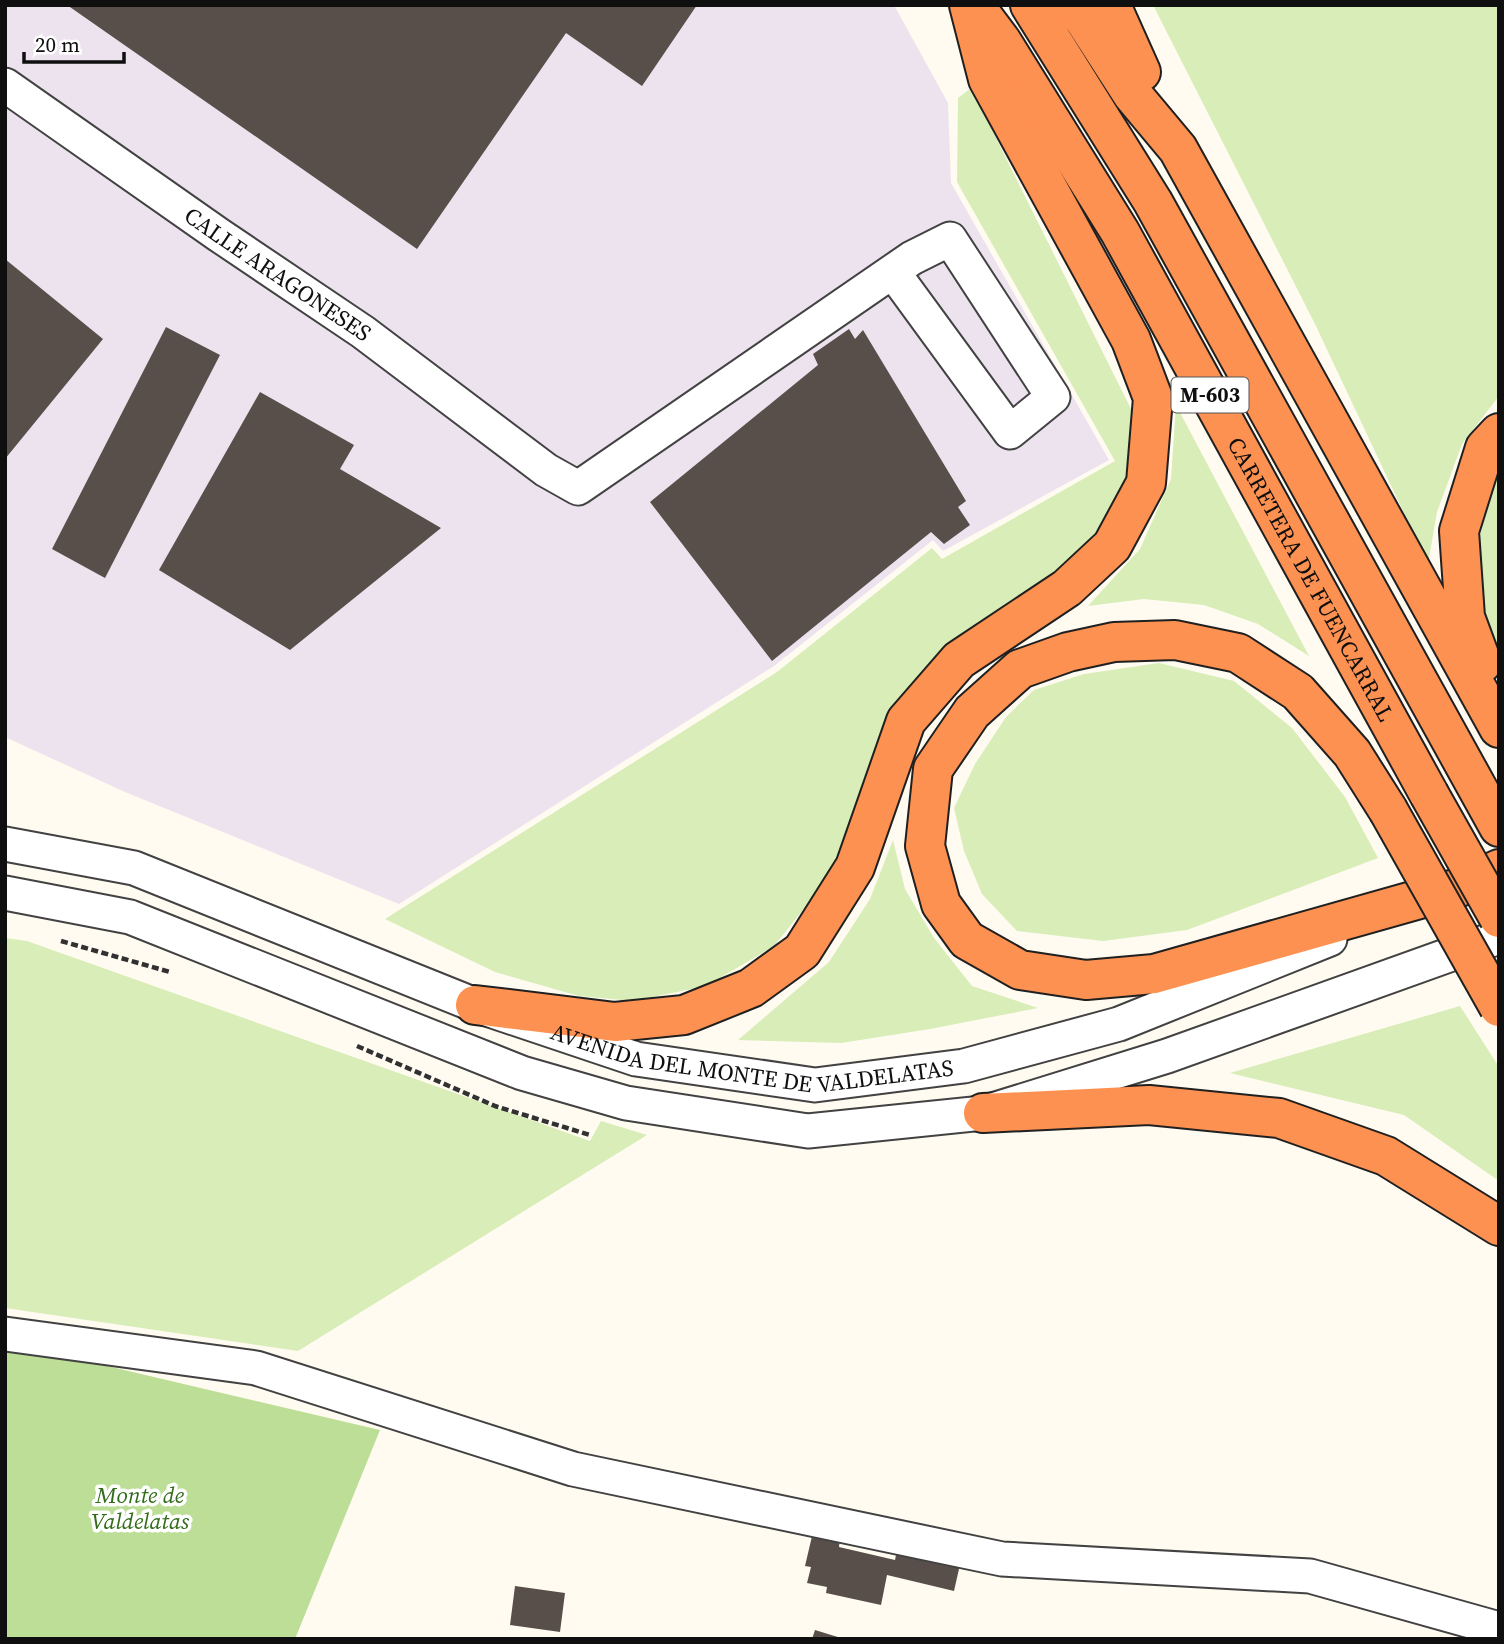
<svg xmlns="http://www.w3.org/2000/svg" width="1504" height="1644" font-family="'Source Serif 4',serif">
	<rect width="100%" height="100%" fill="#fffbf1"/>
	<path fill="#ece3ee" d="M5 5H894L948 103 951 183 1109 460 943 551 933 540 774 666 399 904 125 792 5 737Z"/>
	<path fill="#d8edb7" d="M1153 5H1499V396L1462 444 1437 512 1428 564 1315 324Z
		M971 88 1136 419 1126 490 1082 551 926 668 881 734 836 869 774 946 706 986 633 1001 579 996 495 972 385 919 777 672 932 548 942 559 1115 461 957 182 958 98Z
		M1176 405 1309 656 1258 624 1204 605 1144 599 1088 606 1140 549 1171 479Z
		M1499 473V648C1471 596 1473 526 1499 473Z
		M1159 663 1234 681 1292 728 1345 797 1378 858 1187 930 1103 941 1017 931 982 894 964 851 954 808 975 764 1006 717 1034 690 1084 674Z
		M893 840 905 889 934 938 972 986 1038 1008 930 1029 841 1043 738 1040 829 962 870 899Z
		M5 938 27 941 590 1141 601 1121 647 1135 298 1351 5 1308Z
		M1460 1006 1499 1067V1181L1404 1115 1230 1073Z"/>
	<path fill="#bdde96" d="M5 1342 380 1430 295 1639H5Z"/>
	<path fill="#584f4a" d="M67 5H697L642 86 566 33 417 249Z
		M5 259 103 339 5 459Z
		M166 327 220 355 105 578 52 549Z
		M849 329 855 339 863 330 966 501 958 507 970 525 944 544 931 532 772 661 650 502 818 365 813 354Z
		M260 392 354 445 340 469 441 528 290 650 159 570Z
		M813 1532 840 1538 839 1547 895 1560 898 1545 961 1560 954 1591 887 1575 881 1605 826 1593 827 1587 807 1583 811 1567 805 1566Z
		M515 1586 565 1593 560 1632 510 1625Z
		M815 1630 841 1638V1639H812Z"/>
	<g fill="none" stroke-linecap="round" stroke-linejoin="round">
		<g stroke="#424242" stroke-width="37">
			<g id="minor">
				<path id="s1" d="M5 85 219 235 363 332 546 470 578 488 912 258 950 239 1053 397 1010 432 893 272"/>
				<path id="s2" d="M5 844 134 868 475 1005 636 1059 815 1085 964 1066 1119 1024 1330 939"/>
				<path d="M5 893 130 917 522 1073 626 1103 808 1131 983 1113 1167 1056 1499 937"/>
				<path d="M5 1334 256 1368 573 1469 1002 1559 1310 1576 1499 1629"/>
			</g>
		</g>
		<g stroke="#202020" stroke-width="42">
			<g id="highway">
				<path d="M1030 5 1153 202 1499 827"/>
				<path d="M1068 5 1083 18 1132 94 1178 149 1499 728"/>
				<path d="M1111 5 1141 72"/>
				<path id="s3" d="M978 10 1002 42 1120 232 1429 794"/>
				<path d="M1482 663 1465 617 1459 531 1485 448 1499 433"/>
				<path d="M1388 810 1352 753 1298 692 1238 653 1175 640 1114 642 1068 652 1020 669 972 712 933 769 925 846 941 904 967 940 1020 970 1086 980 1154 974 1455 889 1499 869"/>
				<path d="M475 1005 615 1022 684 1015 751 988 802 951 855 867 906 721 959 660 1067 588 1112 546 1146 483 1153 398 1131 340 988 79 969 5"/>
				<path d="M983 1113 1149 1105 1279 1118 1386 1156 1499 1226"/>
			</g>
		</g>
		<path stroke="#313131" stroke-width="4.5" stroke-dasharray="7 3.5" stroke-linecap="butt" d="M61 941 170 972
			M357 1046 495 1106 590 1135"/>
		<use href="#minor" stroke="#fff" stroke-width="33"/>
		<use href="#highway" stroke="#fd9151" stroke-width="38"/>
		<g stroke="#202020" stroke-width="42" stroke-linecap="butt">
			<path id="highway-bridge" d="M1429 794 1499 918
				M1388 810 1499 1007"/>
		</g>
		<use href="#highway-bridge" stroke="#fd9151" stroke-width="38"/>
	</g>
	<g text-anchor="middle" stroke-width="7" stroke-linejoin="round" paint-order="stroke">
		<rect fill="#fff" stroke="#575757" stroke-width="2" x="1171.5" y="377.5" width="77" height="35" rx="5"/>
		<g font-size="21" font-weight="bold" fill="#0f0f0f">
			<text x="1210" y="402">M-603</text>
		</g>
		<g font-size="23" fill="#0f0f0f" stroke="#fff">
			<text dy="8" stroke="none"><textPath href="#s1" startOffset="332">CALLE ARAGONESES</textPath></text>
			<text dy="8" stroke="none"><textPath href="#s3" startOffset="660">CARRETERA DE FUENCARRAL</textPath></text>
			<text dy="8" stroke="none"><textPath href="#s2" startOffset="784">AVENIDA DEL MONTE DE VALDELATAS</textPath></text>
		</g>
		<g font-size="23" font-style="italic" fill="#326c1a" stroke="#fff">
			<text x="140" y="1503">Monte de<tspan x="140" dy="26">Valdelatas</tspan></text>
		</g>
	</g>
	<rect width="1504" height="1644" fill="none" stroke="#0f0f0f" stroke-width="14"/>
	<path d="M24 52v10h100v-10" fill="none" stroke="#0f0f0f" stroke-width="3.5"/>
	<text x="35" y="52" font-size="21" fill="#0f0f0f" stroke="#ffffff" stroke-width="5" paint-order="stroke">20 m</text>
</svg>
